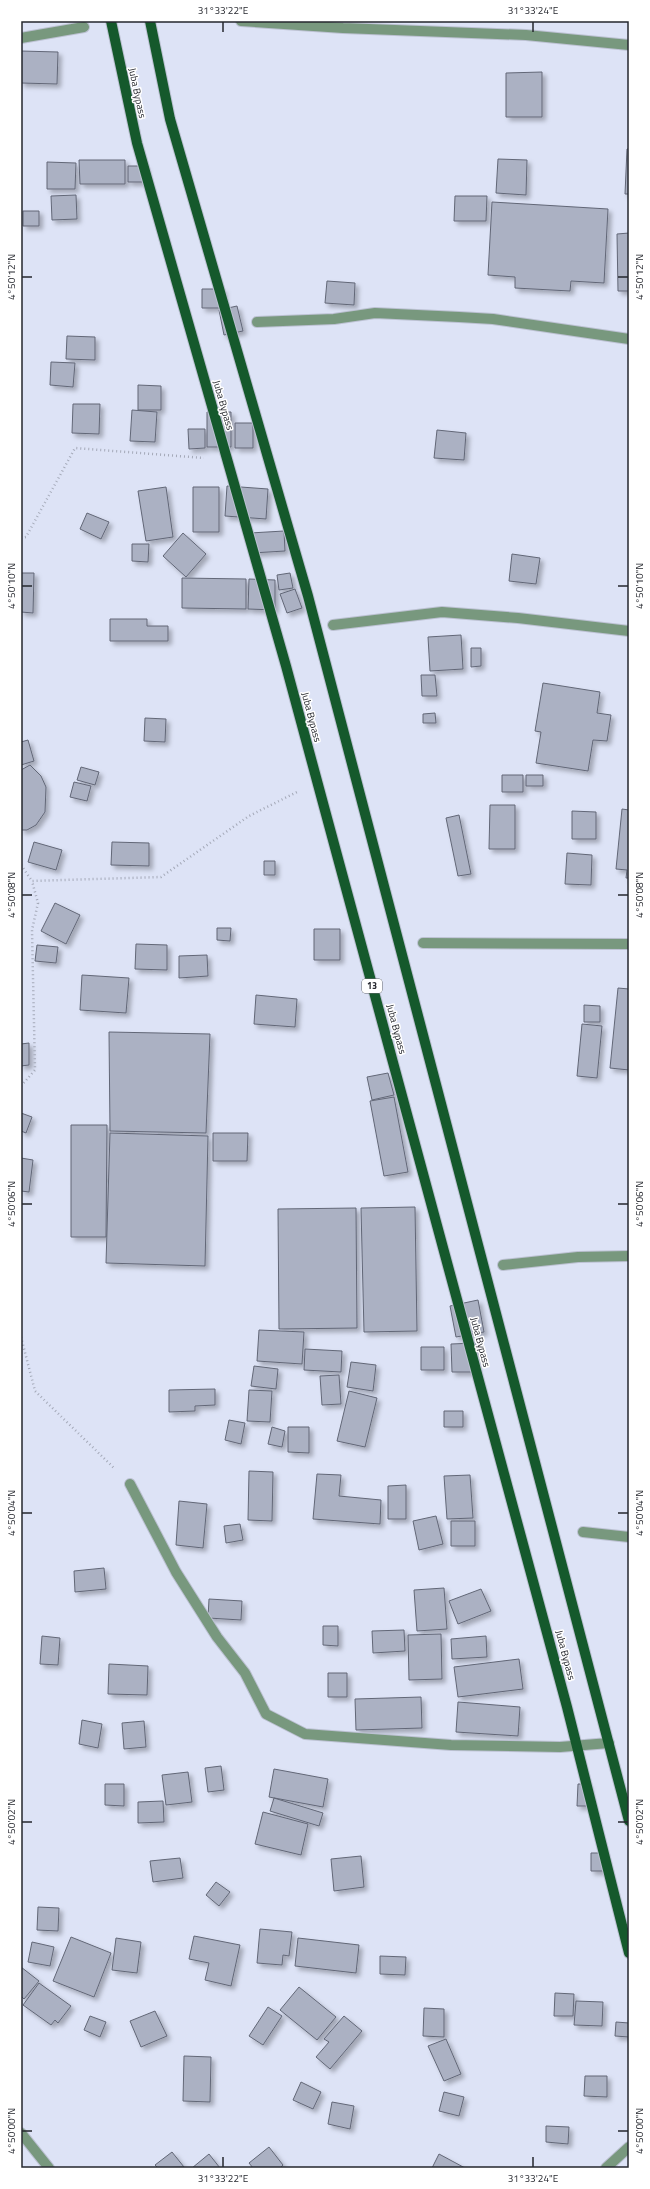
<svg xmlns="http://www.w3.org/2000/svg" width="650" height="2189" font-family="'Titillium Web',sans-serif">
	<defs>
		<filter id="shadow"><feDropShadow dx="3.5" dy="3.5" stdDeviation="2" flood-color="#0004"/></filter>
	</defs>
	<rect width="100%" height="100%" fill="#dde3f6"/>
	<path fill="#abb1c3" stroke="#626777" filter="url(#shadow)" d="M21 51 58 52 57 84 21 83Z
		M542 72V117H506V73Z
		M627 149H629V194H625Z
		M498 159 527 160 526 195 496 193Z
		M79 160H125V184H80Z
		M47 162 76 163 75 189H47Z
		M128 166H145V182H128Z
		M76 195 77 219 52 220 51 196Z
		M455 196H487L486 221H454Z
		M492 202 608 209 604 283 571 281 570 291 515 288V277L488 275Z
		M23 211H39V226H23Z
		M629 233V291H618L617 234Z
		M327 281 355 283 354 305 325 303Z
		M202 289H223V308H202Z
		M237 306 243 331 224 335 219 310Z
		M67 336 95 337V360L66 359Z
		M51 362 75 363 73 387 50 385Z
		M138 385 161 386V410H138Z
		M73 404H100L99 434 72 433Z
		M132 410 157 412 155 442 130 441Z
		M207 412H231V447H207Z
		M235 423H253V448H235Z
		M188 429H205V448L189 449Z
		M437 430 466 433 464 460 434 458Z
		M227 486 268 489 266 519 225 516Z
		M166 487 173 537 146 541 138 491Z
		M193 487H219V532H193Z
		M87 513 109 522 101 539 80 529Z
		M284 531 285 551 252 553 250 533Z
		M183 533 206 554 186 577 163 556Z
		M132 544H149L148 562 132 561Z
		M512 554 540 558 536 584 509 581Z
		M21 573H34L33 613 21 612Z
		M290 573 293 588 279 590 277 575Z
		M182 578 246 579V609L182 608Z
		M249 579 275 580V610L248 609Z
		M295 589 302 608 287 613 280 594Z
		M110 619H147V626H168V641H110Z
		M461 635 463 669 430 671 428 637Z
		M471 648H481V666L471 667Z
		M421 675H435L437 696H422Z
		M543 683 600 692 597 713 611 715 607 741 593 740 588 771 536 763 541 732 535 731Z
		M435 713 436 723H423V714Z
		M145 718 166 719 165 742 144 741Z
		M28 740 34 761 21 765V742Z
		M30 765 41 776 46 787 45 812 36 825 27 830H21V770Z
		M81 767 99 772 95 785 77 780Z
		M502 775H523V792H502Z
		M526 775H543V786H526Z
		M74 782 91 786 87 801 70 797Z
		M490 805H515V849H489Z
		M622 809 629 810V878H626L627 870 616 869Z
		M572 811 596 812V839H572Z
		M459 815 471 874 458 876 446 818Z
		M34 842 62 850 56 870 28 862Z
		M112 842 149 843V866L111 865Z
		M567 853 592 855 591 885 565 884Z
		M264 861H275V875H264Z
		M55 903 80 915 66 944 41 931Z
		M217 928H231L230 941 217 940Z
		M314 929H340V960H314Z
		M136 944 167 945V970L135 969Z
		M37 945 58 947 56 963 35 961Z
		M207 955 208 976 179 978V956Z
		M82 975 129 978 126 1013 80 1010Z
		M618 988 629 989V1070L610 1068Z
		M256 995 297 999 295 1027 254 1024Z
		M584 1005 600 1006V1022H584Z
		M582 1024 602 1026 597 1078 577 1076Z
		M109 1032 210 1034 206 1133 110 1131Z
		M29 1043V1065L21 1066V1044Z
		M388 1073 394 1095 372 1100 367 1077Z
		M394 1097 408 1172 384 1176 370 1101Z
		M21 1113 32 1117 26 1133 21 1131Z
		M71 1125H107L106 1237H71Z
		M110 1133 208 1136 205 1266 106 1263Z
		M213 1133H248L247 1161H213Z
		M21 1158 33 1160 29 1192 21 1191Z
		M415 1207 417 1331 364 1332 361 1208Z
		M356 1208 357 1328 279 1329 278 1209Z
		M478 1300 484 1332 456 1337 450 1306Z
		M259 1330 304 1332 302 1364 257 1361Z
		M475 1343 476 1372H452L451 1344Z
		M421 1347H444V1370H421Z
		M305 1349 342 1351 341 1372 304 1370Z
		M351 1362 376 1365 373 1391 347 1387Z
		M254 1366 278 1369 276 1389 251 1386Z
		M339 1375 341 1404 322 1405 320 1376Z
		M215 1389V1405L195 1406V1411L169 1412V1390Z
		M249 1390 272 1391 270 1422 247 1421Z
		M349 1391 377 1398 365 1447 337 1441Z
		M444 1411H463V1427H444Z
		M229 1420 245 1423 241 1444 225 1440Z
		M272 1427 285 1431 282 1447 268 1444Z
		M288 1427H309V1453L288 1452Z
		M249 1471 273 1472 272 1521 248 1520Z
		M317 1474 341 1475 339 1496 381 1500 380 1524 313 1519Z
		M470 1475 473 1518 447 1519 444 1476Z
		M406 1485V1519H388V1486Z
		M179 1501 207 1504 203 1548 176 1545Z
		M436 1516 443 1544 419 1550 413 1521Z
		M451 1521H475V1546H451Z
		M240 1524 243 1540 226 1543 224 1526Z
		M104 1568 106 1589 75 1592 74 1571Z
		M444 1588 447 1629 417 1631 414 1590Z
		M481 1589 491 1611 458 1624 449 1601Z
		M209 1599 242 1601 241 1620 208 1618Z
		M323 1626H338V1646L323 1645Z
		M404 1630 405 1651 373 1653 372 1631Z
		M441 1634 442 1679 409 1680 408 1635Z
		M42 1636 60 1638 58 1665 40 1664Z
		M486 1636 487 1657 452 1659 451 1639Z
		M519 1659 523 1689 458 1697 454 1667Z
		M109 1664 148 1666 147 1695 108 1694Z
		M328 1673H347V1697H328Z
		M421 1697 422 1728 356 1730 355 1699Z
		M458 1702 520 1707 518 1736 456 1732Z
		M82 1720 102 1724 98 1748 79 1744Z
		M144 1721 146 1747 124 1749 122 1723Z
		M221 1766 224 1790 208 1792 205 1768Z
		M274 1769 328 1779 323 1807 269 1797Z
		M188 1772 192 1802 166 1805 162 1775Z
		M105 1784H124V1806L105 1805Z
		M578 1784H588V1806H577Z
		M274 1798 323 1813 319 1826 270 1811Z
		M163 1801 164 1822 138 1823V1802Z
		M263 1812 308 1824 301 1855 255 1844Z
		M591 1853H603L604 1871H591Z
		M361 1856 364 1887 334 1891 331 1859Z
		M180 1858 183 1878 153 1882 150 1861Z
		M216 1882 230 1892 219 1906 206 1895Z
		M38 1907 59 1908 58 1931 37 1930Z
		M260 1929 292 1932 289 1956 283 1955 282 1965 257 1963Z
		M194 1936 240 1945 231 1986 205 1980 209 1963 189 1959Z
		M71 1937 111 1953 94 1997 53 1981Z
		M116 1938 141 1942 137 1973 112 1970Z
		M298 1938 359 1945 356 1973 295 1966Z
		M32 1942 54 1947 50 1966 28 1962Z
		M380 1956 406 1957 405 1975 380 1974Z
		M21 1967 39 1981 24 1999 21 1996Z
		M39 1983 71 2006 58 2023 55 2020 51 2025 23 2005Z
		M299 1987 336 2017 317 2040 280 2010Z
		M555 1993 574 1994 573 2016H554Z
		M576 2001 603 2002 602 2026 574 2025Z
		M268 2007 282 2016 263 2045 249 2036Z
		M424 2008 444 2009V2037L423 2036Z
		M155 2011 167 2036 141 2047 130 2021Z
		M90 2016 106 2022 100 2037 84 2030Z
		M344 2016 362 2031 330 2069 316 2057 329 2042 324 2039Z
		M616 2022 629 2023V2037L615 2036Z
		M446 2039 461 2074 444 2081 428 2046Z
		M184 2056 211 2057 210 2102 183 2101Z
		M585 2076H607V2097L584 2096Z
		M301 2082 321 2092 313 2109 293 2100Z
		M444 2092 464 2097 459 2116 439 2111Z
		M332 2102 354 2106 350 2129 328 2124Z
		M546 2126 569 2127 568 2144 546 2142Z
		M269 2147 283 2165 280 2168H253L249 2163Z
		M172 2152 184 2167 158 2168 155 2165Z
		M209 2154 220 2168H192Z
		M439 2154 465 2168H432Z"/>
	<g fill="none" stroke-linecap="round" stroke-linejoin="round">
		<g stroke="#bcc1d2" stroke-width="12">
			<path id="minor" d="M241 21 343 28 526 35 629 45
				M21 38 84 27
				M257 322 334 319 375 313 459 317 493 319 629 339
				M333 625 442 612 518 618 629 631
				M423 943 629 944
				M503 1265 578 1257 629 1256
				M130 1484 176 1572 217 1637 245 1673 266 1714 305 1734 451 1745 560 1747 609 1743
				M583 1532 629 1537
				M21 2133 49 2168
				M606 2168 629 2147"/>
		</g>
		<g stroke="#bcc1d2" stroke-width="12">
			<path id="major" d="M111 21 137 143 286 666 567 1707 629 1953
				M150 21 170 119 308 596 629 1821"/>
		</g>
		<path stroke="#a4a9b8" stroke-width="2.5" stroke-dasharray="1 3" stroke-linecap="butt" d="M21 538 26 537 75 448 204 458
			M21 865 32 881 161 877 249 816 297 792
			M21 1086 35 1070 32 930 38 903 32 881
			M21 1337 35 1391 114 1468"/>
		<use href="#minor" stroke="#78987e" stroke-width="10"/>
		<use href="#major" stroke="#15592c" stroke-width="10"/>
	</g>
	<path fill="none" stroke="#25272e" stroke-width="1.5" d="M223 22V32M533 22V32M22 277H32M618 277H628M22 586H32M618 586H628M22 895H32M618 895H628M22 1204H32M618 1204H628M22 1513H32M618 1513H628M22 1822H32M618 1822H628M22 2131H32M618 2131H628M223 2157V2167M533 2157V2167"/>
	<g text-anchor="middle" stroke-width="3" stroke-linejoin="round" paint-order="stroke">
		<rect fill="#fff" stroke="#66686d" stroke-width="1" x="362" y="979" width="20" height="14" rx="3"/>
		<g font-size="9" font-weight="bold" fill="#25272e">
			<text x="372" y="989">13</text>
		</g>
		<g font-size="10" fill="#25272e" stroke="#fff">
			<text transform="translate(138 93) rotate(78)" y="4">Juba Bypass</text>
			<text transform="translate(224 405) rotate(74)" y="4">Juba Bypass</text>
			<text transform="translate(312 717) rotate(75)" y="4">Juba Bypass</text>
			<text transform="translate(397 1029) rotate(75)" y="4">Juba Bypass</text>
			<text transform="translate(481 1342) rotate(75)" y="4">Juba Bypass</text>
			<text transform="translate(566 1655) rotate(75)" y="4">Juba Bypass</text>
		</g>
	</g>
	<rect width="650" height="2189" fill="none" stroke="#ffffff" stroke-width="44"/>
	<rect x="22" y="22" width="606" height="2145" fill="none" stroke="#25272e" stroke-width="1.5"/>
	<g font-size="10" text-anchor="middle" fill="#25272e">
		<text x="223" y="14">31°33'22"E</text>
		<text x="533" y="14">31°33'24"E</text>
		<text transform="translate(11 277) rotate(-90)" y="4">4°50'12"N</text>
		<text transform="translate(639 277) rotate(-90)" y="4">4°50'12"N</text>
		<text transform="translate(11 586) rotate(-90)" y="4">4°50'10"N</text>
		<text transform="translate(639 586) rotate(-90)" y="4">4°50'10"N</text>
		<text transform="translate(11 895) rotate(-90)" y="4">4°50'08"N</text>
		<text transform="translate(639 895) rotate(-90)" y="4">4°50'08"N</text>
		<text transform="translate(11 1204) rotate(-90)" y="4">4°50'06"N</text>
		<text transform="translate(639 1204) rotate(-90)" y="4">4°50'06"N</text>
		<text transform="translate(11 1513) rotate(-90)" y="4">4°50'04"N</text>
		<text transform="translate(639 1513) rotate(-90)" y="4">4°50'04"N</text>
		<text transform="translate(11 1822) rotate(-90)" y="4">4°50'02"N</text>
		<text transform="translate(639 1822) rotate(-90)" y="4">4°50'02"N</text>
		<text transform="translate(11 2131) rotate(-90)" y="4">4°50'00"N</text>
		<text transform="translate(639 2131) rotate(-90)" y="4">4°50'00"N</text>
		<text x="223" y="2182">31°33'22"E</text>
		<text x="533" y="2182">31°33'24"E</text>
	</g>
</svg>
